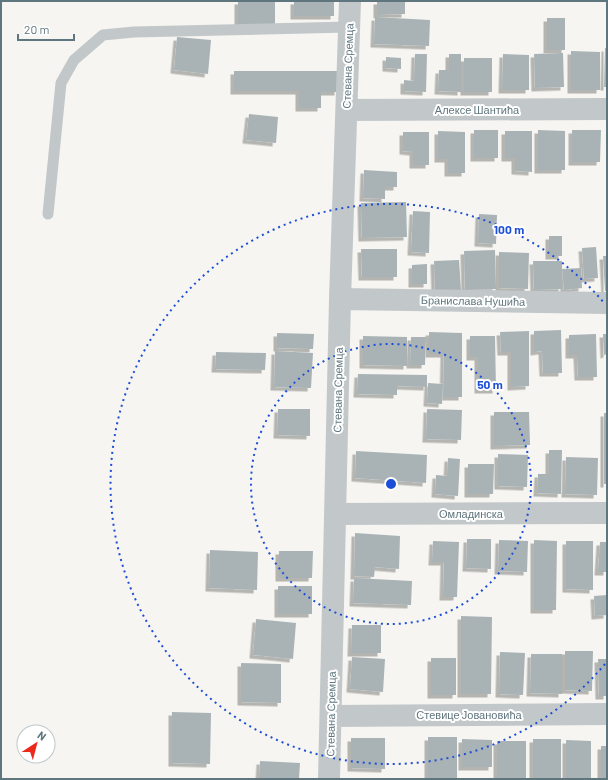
<svg xmlns="http://www.w3.org/2000/svg" width="608" height="780" font-family="Barlow,sans-serif">
	<defs>
		<filter id="shadow"><feDropShadow dx="-3.5" dy="3.5" stdDeviation="0" flood-color="#0004"/></filter>
	</defs>
	<rect width="100%" height="100%" fill="#f6f5f1"/>
	<path fill="#a9b3b6" filter="url(#shadow)" d="M238 1H275V26L238 25Z
		M294 1H334V16H294Z
		M377 1H405V14L377 15Z
		M375 17 430 20 429 46 374 44Z
		M547 18H565V50H547Z
		M177 37 211 40 208 74 174 70Z
		M605 48H607V87H604Z
		M571 51 600 52V90H571Z
		M563 53 564 87 535 88 534 54Z
		M415 54H427L426 92 404 91V80L414 81Z
		M449 54H461V92L438 91 439 70H449Z
		M503 54 529 55V90H502Z
		M386 57 401 58V69L386 68Z
		M464 58H492V92H464Z
		M234 71H338V92H321V108H299V91H234Z
		M249 114 278 117 276 143 246 140Z
		M474 130H498V158H474Z
		M538 130 565 131V170H538Z
		M572 130H601L600 162H572Z
		M438 131 465 132V173H448V159H438Z
		M505 131H532V172L515 171V158H505Z
		M403 132H429V165H413V152L403 151Z
		M364 170 397 172V187H385V199L363 198Z
		M406 202 407 237 362 238 361 203Z
		M413 211 430 212 429 253 411 252Z
		M479 214 497 215 496 244 478 243Z
		M549 236H562V256H549Z
		M596 247 598 278 584 279 582 248Z
		M361 249H397V277H362Z
		M495 250 496 289 465 290 464 251Z
		M499 252 529 253 528 289 499 288Z
		M603 256H607V291H605Z
		M459 260 461 290 435 291 434 261Z
		M533 261H562V289L534 290Z
		M427 264V284H412V265Z
		M581 268 582 288 564 290 562 269Z
		M561 330 562 373H543L542 351 534 352V331Z
		M529 331V386L511 387V352H501L500 332Z
		M429 332 462 333V397H443L444 354H429Z
		M277 333 314 334 313 349 277 348Z
		M596 334 597 377H578L577 355H569V335Z
		M603 334H607V354L604 355Z
		M363 336 407 337V366L363 365Z
		M470 336H495L496 390H478V357H470Z
		M411 337H426L425 365H410Z
		M275 351 313 353 311 388 274 387Z
		M216 352 266 353 265 370 215 369Z
		M358 374 427 375V387L397 386V395L357 394Z
		M428 383 443 384 442 404 427 403Z
		M278 409H310V436L277 435Z
		M427 409 462 410 461 440 426 439Z
		M494 412H529L530 445 494 446Z
		M604 413H607V484H604Z
		M549 450H562L561 494 537 493 538 474H549Z
		M356 451 427 455 426 483 355 478Z
		M498 454 528 455 527 487 498 486Z
		M566 457 598 458 597 495 565 494Z
		M448 458 460 459 458 496 435 494 436 475 447 476Z
		M468 464H494L493 494H468Z
		M355 533 400 536 399 569 375 567 374 577 354 576Z
		M467 539H491V569L466 568Z
		M499 540 528 541 527 572 498 571Z
		M534 540 557 541 556 610H534Z
		M433 541 459 542 457 597H443L444 562H432Z
		M566 541H593V590L566 589Z
		M600 542H607V572H598Z
		M210 550 258 552 257 590 209 588Z
		M279 551H313L312 578H279Z
		M354 578 412 581 411 605 353 603Z
		M278 586H312V614H278Z
		M607 595V615L595 616 594 596Z
		M461 616 492 617 491 694H461Z
		M256 619 296 623 293 659 253 655Z
		M352 625H381V653H351Z
		M565 651H593L592 691 565 690Z
		M500 652 525 653 523 695 499 694Z
		M531 654H562V694L530 693Z
		M352 657 385 659 383 692 350 689Z
		M431 658H456V695H431Z
		M598 659H607V696H599Z
		M241 663 281 664V703L241 702Z
		M172 712 211 713 210 764 172 763Z
		M428 737H457V779H428Z
		M351 738H385V769L351 768Z
		M462 739 492 740V767H462Z
		M533 739H561V779H533Z
		M566 740 591 741V779H566Z
		M497 741H526V778H497Z
		M601 746H607V779H601Z
		M260 761 300 763 299 779H259Z"/>
	<g fill="none" stroke-linecap="round" stroke-linejoin="round">
		<path stroke="#c2c7c9" stroke-width="11" d="M48 214 61 83 74 60 103 35 134 32 349 27"/>
		<path stroke="#c2c7c9" stroke-width="22" d="M347 110 607 109
			M340 299 607 303
			M336 514 607 513
			M331 716 607 714
			M329 779 340 299 350 1"/>
	</g>
	<g fill="none" stroke="#1d4ed8" stroke-width="2" stroke-dasharray="2 4">
		<circle cx="391" cy="484" r="140"/>
		<path d="M605 664A280 280 0 1 1 605 304"/>
	</g>
	<g text-anchor="middle" stroke-width="4" stroke-linejoin="round" paint-order="stroke">
		<g font-size="11" fill="#5f767e" stroke="#fff">
			<text transform="translate(348 66) rotate(-88)" y="4">Стевана Сремца</text>
			<text x="477" y="114">Алексе Шантића</text>
			<text transform="translate(473 301) rotate(1)" y="4">Бранислава Нушића</text>
			<text transform="translate(338 390) rotate(-89)" y="4">Стевана Сремца</text>
			<text x="471" y="518">Омладинска</text>
			<text transform="translate(331 714) rotate(-89)" y="4">Стевана Сремца</text>
			<text x="469" y="719">Стевице Јовановића</text>
		</g>
	</g>
	<circle cx="391" cy="484" r="6" fill="#1d4ed8" stroke="#fff" stroke-width="2"/>
	<g font-size="12" text-anchor="middle" font-weight="bold" fill="#1d4ed8" stroke="#fff" stroke-width="4" stroke-linejoin="round" paint-order="stroke">
		<text x="509" y="234">100 m</text>
		<text x="490" y="389">50 m</text>
	</g>
	<rect width="608" height="780" fill="none" stroke="#5f767e" stroke-width="4"/>
	<g transform="translate(36 744) rotate(36)"><circle r="19" fill="#ffffff" stroke="#bfc8cb"/>
	<path d="M0-3L7 15L0 10L-7 15Z" fill="#ec291b"/>
	<text y="-6" font-size="11" font-weight="bold" text-anchor="middle" fill="#5f767e">N</text>
	</g>
	<path d="M18 34v6h56v-6" fill="none" stroke="#5f767e" stroke-width="2"/>
	<text x="24" y="34" font-size="12" fill="#5f767e" stroke="#ffffff" stroke-width="3" paint-order="stroke">20 m</text>
</svg>
